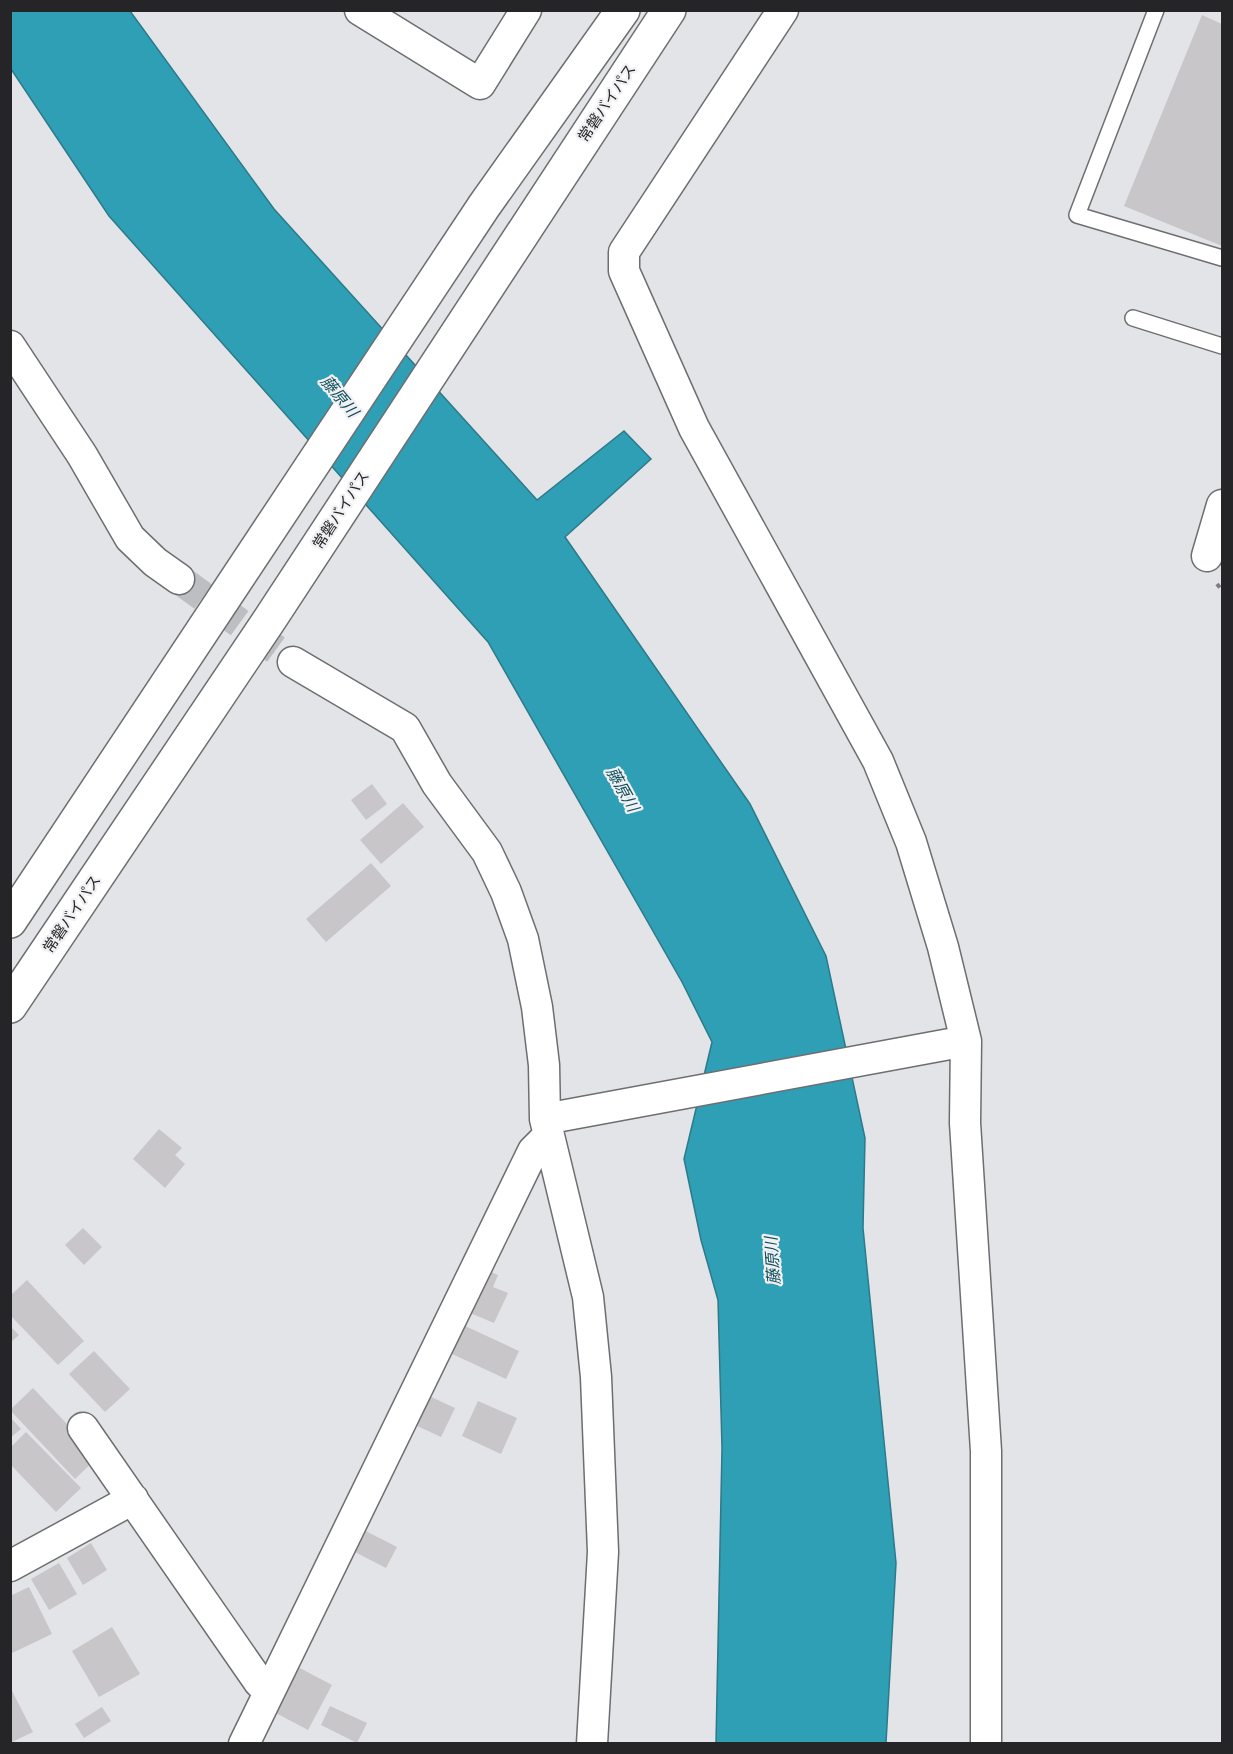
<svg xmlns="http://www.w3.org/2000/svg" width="1233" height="1754" font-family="Arial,'Noto Sans JP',sans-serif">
	<rect width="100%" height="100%" fill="#e3e4e7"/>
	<path fill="#2f9fb5" stroke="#2c7a8a" stroke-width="1.5" d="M10 11H130L274 209 537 500 624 431 651 459 565 537 750 804 826 956 865 1138 863 1228 896 1563 886 1743H716L722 1448 718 1300 701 1240 684 1159 712 1042 682 982 488 642 109 216 11 69Z"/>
	<path fill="#c8c6c9" d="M1202 15 1222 24V246L1124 206Z
		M372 784 387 804 366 820 351 800Z
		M403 803 424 827 381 864 360 840Z
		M371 863 391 886 326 942 306 919Z
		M159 1129 182 1148 175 1155 185 1164 165 1188 133 1159Z
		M83 1228 102 1247 84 1265 65 1245Z
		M482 1268 498 1275 493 1287 508 1293 494 1323 463 1310Z
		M27 1280 84 1341 58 1365 10 1315V1296Z
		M463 1325 519 1351 506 1379 450 1353Z
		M10 1326 19 1335 10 1343Z
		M94 1351 130 1389 105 1412 69 1374Z
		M33 1388 98 1457 75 1479 10 1410Z
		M427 1395 455 1408 441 1437 413 1424Z
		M478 1401 517 1418 501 1454 462 1436Z
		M10 1417 21 1429 10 1438Z
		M26 1432 81 1488 56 1512 10 1464V1448Z
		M360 1528 397 1547 386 1568 349 1549Z
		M91 1543 107 1570 83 1585 67 1558Z
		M59 1563 77 1594 49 1610 31 1579Z
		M29 1587 52 1634 10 1654V1596Z
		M112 1627 140 1674 99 1697 72 1651Z
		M296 1666 332 1685 308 1730 272 1711Z
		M10 1687 33 1732 12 1742 10 1738Z
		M330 1706 367 1723 357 1743 321 1725Z
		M102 1707 111 1721 84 1738 75 1724Z"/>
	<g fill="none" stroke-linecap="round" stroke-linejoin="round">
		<path stroke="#bdbec1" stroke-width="30" stroke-dasharray="30 15" stroke-linecap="butt" d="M179 579 293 662"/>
		<g stroke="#6d6e71" stroke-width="18">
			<path id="lane" d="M1156 10 1077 215 1222 258
				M1133 318 1222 346"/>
		</g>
		<g stroke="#6d6e71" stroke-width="33">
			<path id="street" d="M360 10 480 84 526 10
				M783 10 624 252V271L694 428 878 761 911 842 943 947 966 1041 965 1123 986 1451V1744
				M10 346 82 455 130 538 155 562 179 579
				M1207 556 1222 505
				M293 662 405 728 437 784 487 852 506 892 523 939 537 1007 544 1065 545 1119 588 1297 596 1377 603 1552 592 1744
				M545 1119 966 1041
				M83 1428 259 1682 269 1692
				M10 1566 133 1499
				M244 1744 533 1151 549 1135"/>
		</g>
		<g stroke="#6d6e71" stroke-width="36">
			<path id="highway" d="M10 921 484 206 623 10
				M10 1006 270 619 669 10"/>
		</g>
		<path stroke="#7d7d80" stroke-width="4" stroke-dasharray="4.5 4.5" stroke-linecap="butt" d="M1217 584 1222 590"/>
		<use href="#lane" stroke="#fff" stroke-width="15"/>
		<use href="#street" stroke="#fff" stroke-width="30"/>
		<use href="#highway" stroke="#fff" stroke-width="33"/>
	</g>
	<g text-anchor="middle" stroke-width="4.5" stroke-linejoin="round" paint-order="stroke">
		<g font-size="15" fill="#252527" stroke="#f1f1f4">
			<text transform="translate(607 103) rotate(-56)" y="5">常磐バイパス</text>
			<text transform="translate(341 510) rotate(-57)" y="5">常磐バイパス</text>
			<text transform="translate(72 914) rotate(-56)" y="5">常磐バイパス</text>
		</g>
		<g font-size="16" font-style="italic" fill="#0f4e5a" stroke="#f1f1f4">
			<text transform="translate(340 396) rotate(50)" y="6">藤原川</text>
			<text transform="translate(623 789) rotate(61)" y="6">藤原川</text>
			<text transform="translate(772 1261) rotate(-94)" y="6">藤原川</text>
		</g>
	</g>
	<rect width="1233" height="1754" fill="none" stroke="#252527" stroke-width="24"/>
</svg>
